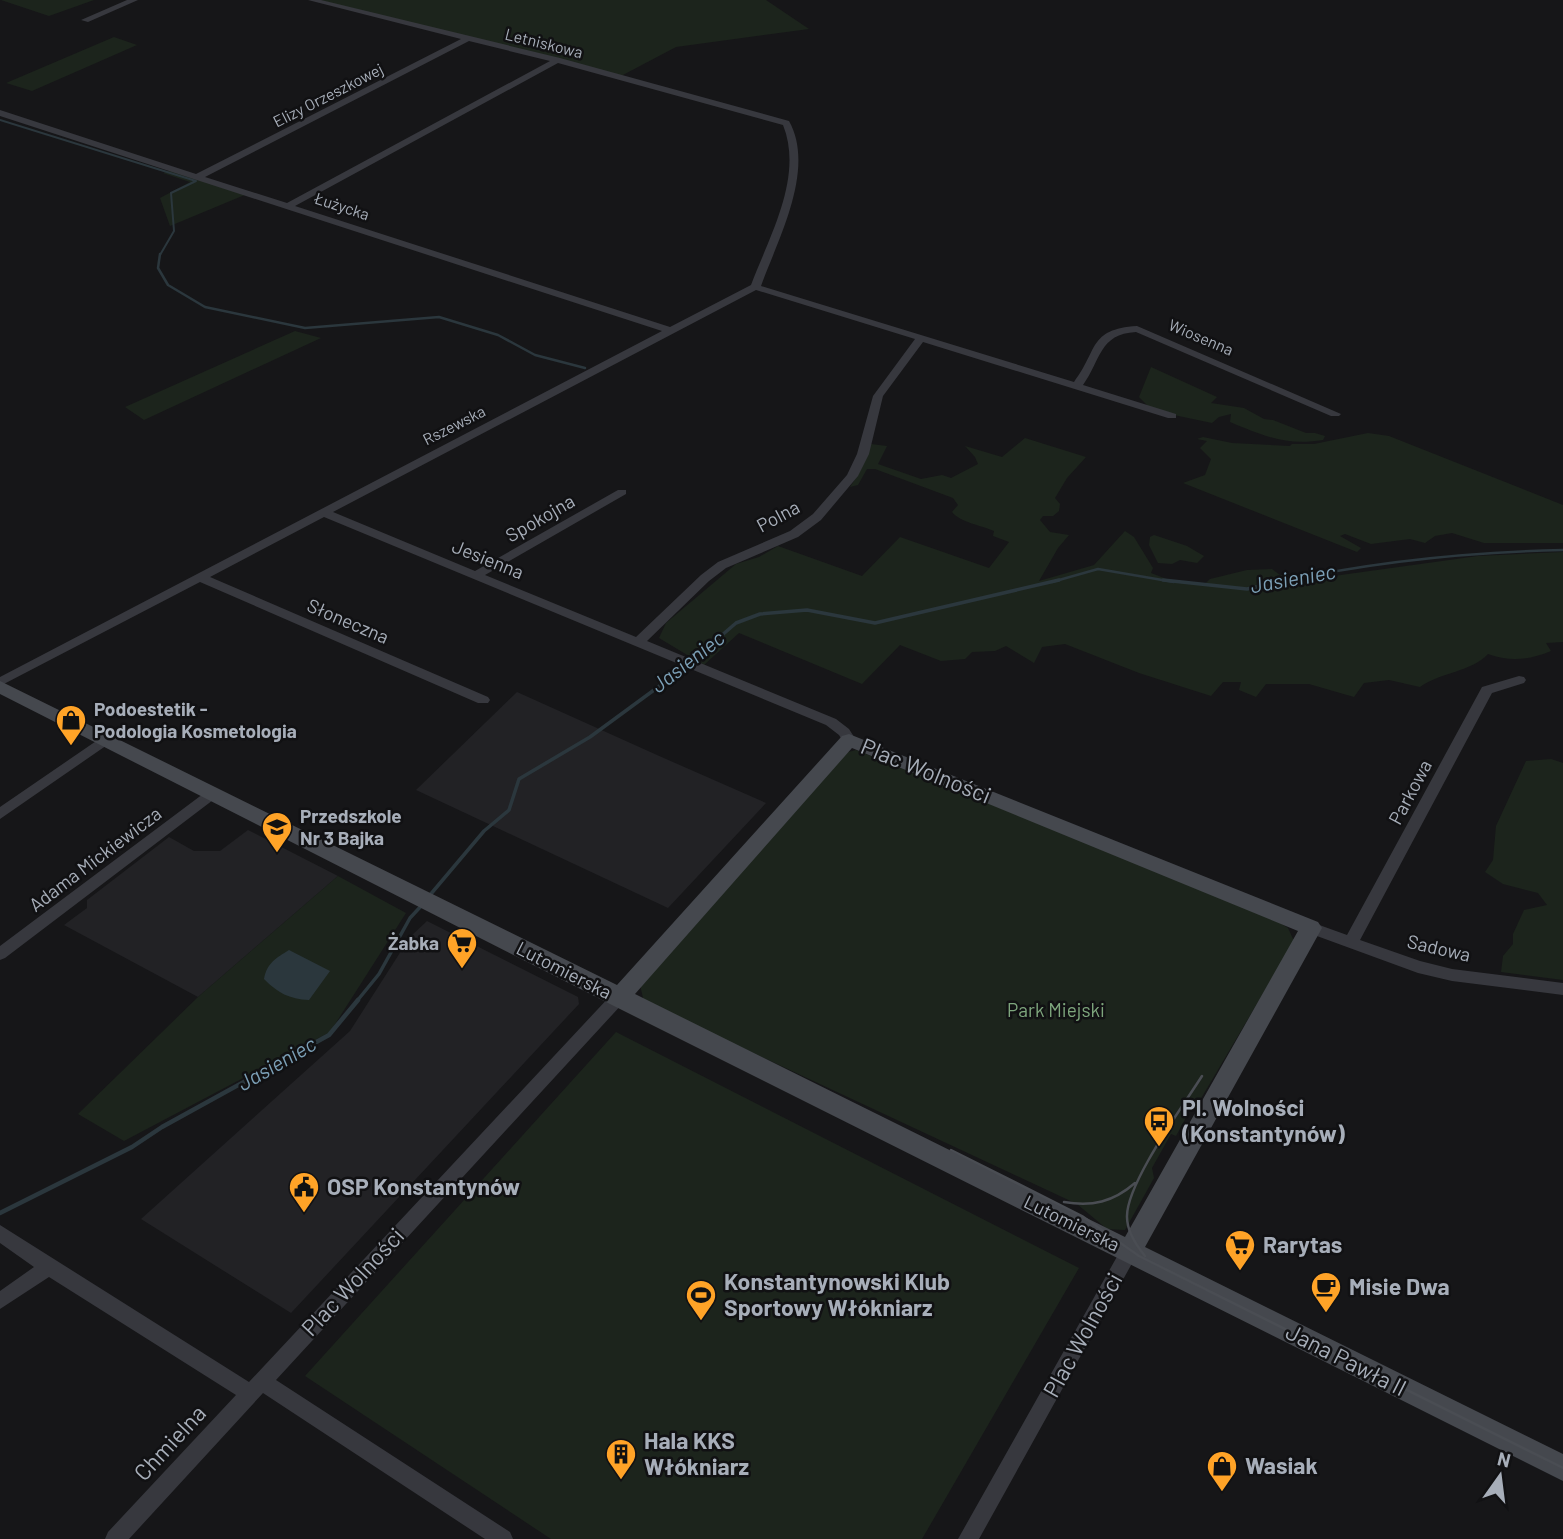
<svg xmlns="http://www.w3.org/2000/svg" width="1563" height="1539" font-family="Barlow,sans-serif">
	<rect width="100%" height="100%" fill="#161618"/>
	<path fill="#222225" d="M517 692 657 755 766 803 668 908 416 790Z
		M248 830 338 876 198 997 64 925 87 908V900L169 837 194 851H220Z
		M427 921 578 997 579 1004 291 1313 141 1219 350 1031 410 937Z"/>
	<path fill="#1c241c" d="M1 0H94L49 16Z
		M319 0H766L809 29 676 47 621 76Z
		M114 37 137 45 32 91 6 83Z
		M172 170 247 194 170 226 160 198 190 182 163 173Z
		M295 331 321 338 144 420 125 407Z
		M1151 367 1217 397 1211 403 1244 408 1264 419 1273 420 1306 433H1315L1325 436 1323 440C1286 446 1264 436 1230 422L1231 414 1219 417 1212 423 1169 414 1148 406 1139 397Z
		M1368 433 1389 436 1563 505V543H1484L1452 533 1435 536 1425 543 1410 539 1371 544 1345 534 1340 536 1361 548 1357 552 1183 483 1205 475 1211 459 1200 448 1207 441 1197 439 1203 437 1232 443 1290 446 1292 444H1314Z
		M1025 438 1086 457 1067 478 1055 498 1060 504 1059 511 1053 516H1043L1040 520 1050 532 1069 535 1058 548 1039 581 1094 565 1125 531 1134 537 1153 568 1151 573 1177 583H1206L1210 579 1247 570 1272 569 1280 575H1296L1305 580 1478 556 1563 552V642L1546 643 1551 651C1529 660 1510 662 1488 654 1471 672 1441 672 1420 687L1389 680 1364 683 1354 697 1309 684H1266L1256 697 1239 690 1241 682H1223L1211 696 1139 673 1065 644 1042 647 1034 663 1006 646 995 651 972 652 965 659 941 661 900 645 862 684 739 633 704 665 659 638 666 623 736 564 759 557 778 546 862 576 900 537 989 568 1009 542 993 536 994 531C981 525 961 523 952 512L958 505 953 498 875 469H867L858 485 850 487 859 473 871 444 887 446 878 464 921 479 942 475 951 478 978 464 975 457 965 446 1002 457Z
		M1154 535 1187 546 1204 556 1197 563 1180 560 1172 564 1158 563 1149 545 1150 537Z
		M856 750 1273 918 1288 928 1294 941 1196 1107 1189 1112 1176 1136 1171 1134 1152 1168 1154 1178 1125 1230 1107 1229 1077 1204 644 1002 640 985 845 753Z
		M1551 759 1563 763V980L1501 972 1503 956 1513 944V934L1524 910 1547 905 1538 893 1503 884 1485 872 1493 860 1496 826 1526 761Z
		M338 876 406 913 330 1032 124 1141 78 1114 198 997Z
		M616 1032 1079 1268 922 1539H551L305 1376Z"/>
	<path fill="#2b373d" d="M289 950 330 971 309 1000C289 999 278 993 264 979 267 963 276 958 289 950Z"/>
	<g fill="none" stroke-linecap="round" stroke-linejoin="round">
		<path stroke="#2b373d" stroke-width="2" d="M0 120 196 181 171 193 174 231 160 255"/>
		<path stroke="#2b373d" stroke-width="2.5" d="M160 254 158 268 168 285 205 307 305 328 439 317 498 335 535 355 585 368
			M1052 582 1098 569 1174 582
			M1280 582C1372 562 1469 552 1563 550"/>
		<path stroke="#2b373d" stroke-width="3.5" d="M1163 580 1247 589 1289 580
			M430 895 484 831 509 810 519 779 590 737 684 668 736 623 760 614 807 610 875 623 1059 580
			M357 1001 379 974 410 918 423 904"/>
		<path stroke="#2b373d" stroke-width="4.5" d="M0 1213 132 1147 162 1127 329 1035 358 1000"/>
		<path fill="#37383e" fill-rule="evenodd" d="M127 0H138L88 22 81 20Z
			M308 0H321L560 58 789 121C816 169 778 239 761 286L1074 382C1098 351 1088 329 1137 326L1341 414 1339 416H1331L1136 332C1099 334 1101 360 1083 385L1176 414V418H1168L923 342 883 396 869 454 858 476 821 520 798 537 726 568 709 581 647 641 836 719 849 729 856 740 849 745 844 743 839 735 826 725 324 517 210 577 488 697 490 700 488 703H478L200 582 0 686V677L662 331 0 116V110L196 174 461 39ZM469 41 550 61 287 203 205 177ZM558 63 783 125C804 177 769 237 751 285L670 327 295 206ZM756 290 915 339 873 396 857 454 847 475 813 514 790 531 718 562 701 575 636 637 485 575 626 494V490H618L475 571 333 512Z
			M1519 676 1524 677 1526 680 1524 683 1492 693 1360 940 1420 961 1452 969 1563 983V995L1452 981 1418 973 1306 932 1303 928 1306 924 1311 922 1347 935 1482 687Z
			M105 735 110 737 112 740 110 743 0 819V807Z
			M212 789 219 794 217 797 5 958 0 960V946L207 791Z
			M618 992 624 994 626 998 624 1002 276 1380 510 1532 513 1539H485L263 1393 129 1539H105L108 1532 236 1395 49 1277 0 1309V1291L34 1267 0 1243V1225L249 1382 612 994Z
			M1129 1244 1135 1246 1138 1252 1135 1258 979 1539H958L1123 1246Z"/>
		<path fill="#45484e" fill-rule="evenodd" d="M0 681 617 985 842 736 849 734 1318 922 1322 928 1145 1247 1563 1454V1481L610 1004 0 694ZM852 748 1298 931 1125 1237 635 994Z"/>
		<path stroke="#4a4d53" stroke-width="2.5" d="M951 1150 1082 1216 1139 1256 1563 1468
			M1064 1202C1092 1207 1113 1202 1135 1183
			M1145 1256C1136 1245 1127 1232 1127 1217 1126 1184 1183 1106 1202 1076"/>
	</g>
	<defs>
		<g id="shop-pin" transform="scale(1.575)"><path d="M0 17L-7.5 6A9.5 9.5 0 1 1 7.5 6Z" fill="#ffa327" stroke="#111113"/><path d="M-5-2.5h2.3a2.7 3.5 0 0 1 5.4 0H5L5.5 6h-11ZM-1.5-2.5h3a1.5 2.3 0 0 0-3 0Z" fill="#111"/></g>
		<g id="school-pin" transform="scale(1.575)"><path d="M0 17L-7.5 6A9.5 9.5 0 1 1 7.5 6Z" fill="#ffa327" stroke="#111113"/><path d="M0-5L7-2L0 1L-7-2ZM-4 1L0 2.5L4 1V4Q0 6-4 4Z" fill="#111"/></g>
		<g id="supermarket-pin" transform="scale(1.575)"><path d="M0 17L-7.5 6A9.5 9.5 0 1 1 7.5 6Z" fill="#ffa327" stroke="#111113"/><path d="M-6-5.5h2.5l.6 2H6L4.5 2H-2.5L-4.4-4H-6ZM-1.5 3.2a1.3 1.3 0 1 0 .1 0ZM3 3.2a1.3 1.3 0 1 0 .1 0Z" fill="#111"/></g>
		<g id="bus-pin" transform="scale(1.575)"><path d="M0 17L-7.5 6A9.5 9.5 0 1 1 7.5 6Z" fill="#ffa327" stroke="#111113"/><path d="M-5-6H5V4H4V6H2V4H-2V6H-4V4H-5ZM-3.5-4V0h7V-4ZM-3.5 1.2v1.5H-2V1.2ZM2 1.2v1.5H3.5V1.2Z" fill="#111"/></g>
		<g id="civic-pin" transform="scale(1.575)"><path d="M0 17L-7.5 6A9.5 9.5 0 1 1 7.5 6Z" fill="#ffa327" stroke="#111113"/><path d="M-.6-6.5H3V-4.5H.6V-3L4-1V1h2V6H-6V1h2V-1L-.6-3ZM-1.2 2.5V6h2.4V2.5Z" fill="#111"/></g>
		<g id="cafe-pin" transform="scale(1.575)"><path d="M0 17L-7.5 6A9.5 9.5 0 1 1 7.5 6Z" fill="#ffa327" stroke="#111113"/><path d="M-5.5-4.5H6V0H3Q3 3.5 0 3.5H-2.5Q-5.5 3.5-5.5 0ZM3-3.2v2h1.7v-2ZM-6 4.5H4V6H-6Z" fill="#111"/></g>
		<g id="stadium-pin" transform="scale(1.575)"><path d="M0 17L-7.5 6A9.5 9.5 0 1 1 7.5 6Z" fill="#ffa327" stroke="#111113"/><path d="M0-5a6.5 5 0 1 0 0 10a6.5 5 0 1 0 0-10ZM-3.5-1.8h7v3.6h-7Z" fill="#111"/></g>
		<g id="building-pin" transform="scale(1.575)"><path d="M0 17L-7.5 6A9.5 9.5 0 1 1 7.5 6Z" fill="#ffa327" stroke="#111113"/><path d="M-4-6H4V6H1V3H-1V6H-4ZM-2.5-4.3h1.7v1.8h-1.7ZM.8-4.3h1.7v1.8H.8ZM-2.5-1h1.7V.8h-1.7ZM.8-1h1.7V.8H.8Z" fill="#111"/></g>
	</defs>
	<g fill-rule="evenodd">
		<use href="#shop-pin" x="71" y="720"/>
		<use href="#school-pin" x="277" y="827"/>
		<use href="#supermarket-pin" x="462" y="943"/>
		<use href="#bus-pin" x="1159" y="1121"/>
		<use href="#civic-pin" x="304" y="1187"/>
		<use href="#supermarket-pin" x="1240" y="1245"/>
		<use href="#cafe-pin" x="1326" y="1287"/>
		<use href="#stadium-pin" x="701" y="1295"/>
		<use href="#building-pin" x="621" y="1454"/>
		<use href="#shop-pin" x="1222" y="1466"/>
	</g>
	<g text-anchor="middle" stroke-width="5" stroke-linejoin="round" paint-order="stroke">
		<g font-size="16" fill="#a7aeb9" stroke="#111113">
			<text transform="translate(544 43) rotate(14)" y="6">Letniskowa</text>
			<text transform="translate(328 95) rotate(-27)" y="6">Elizy Orzeszkowej</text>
			<text transform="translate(342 206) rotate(18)" y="6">Łużycka</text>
			<text transform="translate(1201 337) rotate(23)" y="6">Wiosenna</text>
			<text transform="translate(454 425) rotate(-27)" y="6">Rszewska</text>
		</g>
		<g font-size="19" fill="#a7aeb9" stroke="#111113">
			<text transform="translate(778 516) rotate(-28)" y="7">Polna</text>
			<text transform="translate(540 518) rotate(-30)" y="7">Spokojna</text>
			<text transform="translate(488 559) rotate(22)" y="7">Jesienna</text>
			<text transform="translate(348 621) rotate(23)" y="7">Słoneczna</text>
			<text transform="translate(1410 792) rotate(-62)" y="7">Parkowa</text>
			<text transform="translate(95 859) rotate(-37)" y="7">Adama Mickiewicza</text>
			<text transform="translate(1439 948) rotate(13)" y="7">Sadowa</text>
			<text transform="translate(564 970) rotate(27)" y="7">Lutomierska</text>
			<text transform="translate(1072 1223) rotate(26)" y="7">Lutomierska</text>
		</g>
		<g font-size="19" font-weight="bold" fill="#a7aeb9" stroke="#111113" text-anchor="start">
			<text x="94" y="716">Podoestetik -<tspan x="94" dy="22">Podologia Kosmetologia</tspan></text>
			<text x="300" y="823">Przedszkole<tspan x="300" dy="22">Nr 3 Bajka</tspan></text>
			<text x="439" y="950" text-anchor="end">Żabka</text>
		</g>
		<g font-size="19" fill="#7ea67d" stroke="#111113">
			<text x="1056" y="1017">Park Miejski</text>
		</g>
		<g font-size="21" font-style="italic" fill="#7ca0b7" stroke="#111113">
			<text transform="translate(1293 579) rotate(-10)" y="7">Jasieniec</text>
			<text transform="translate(688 662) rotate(-38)" y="7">Jasieniec</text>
			<text transform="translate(277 1064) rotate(-30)" y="7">Jasieniec</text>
		</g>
		<g font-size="23" fill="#a7aeb9" stroke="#111113">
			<text transform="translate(926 771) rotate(22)" y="8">Plac Wolności</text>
			<text transform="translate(353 1282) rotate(-47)" y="8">Plac Wolności</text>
			<text transform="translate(1083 1335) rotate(-61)" y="8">Plac Wolności</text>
			<text transform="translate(1346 1360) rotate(27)" y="8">Jana Pawła II</text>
			<text transform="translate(170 1443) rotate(-47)" y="8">Chmielna</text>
		</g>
		<g font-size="23" font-weight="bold" fill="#a7aeb9" stroke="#111113" text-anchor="start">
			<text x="1182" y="1116">Pl. Wolności<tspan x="1182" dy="26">(Konstantynów)</tspan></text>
			<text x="327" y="1195">OSP Konstantynów</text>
			<text x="1263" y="1253">Rarytas</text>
			<text x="724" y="1290">Konstantynowski Klub<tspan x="724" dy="26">Sportowy Włókniarz</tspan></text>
			<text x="1349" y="1295">Misie Dwa</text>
			<text x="644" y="1449">Hala KKS<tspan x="644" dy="26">Włókniarz</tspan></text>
			<text x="1245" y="1474">Wasiak</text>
		</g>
	</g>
	<g transform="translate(1500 1476) rotate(14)" stroke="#111113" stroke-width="5" paint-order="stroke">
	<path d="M0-5L12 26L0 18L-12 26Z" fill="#a7aeb9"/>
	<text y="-10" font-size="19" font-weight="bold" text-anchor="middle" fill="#a7aeb9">N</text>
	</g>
</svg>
